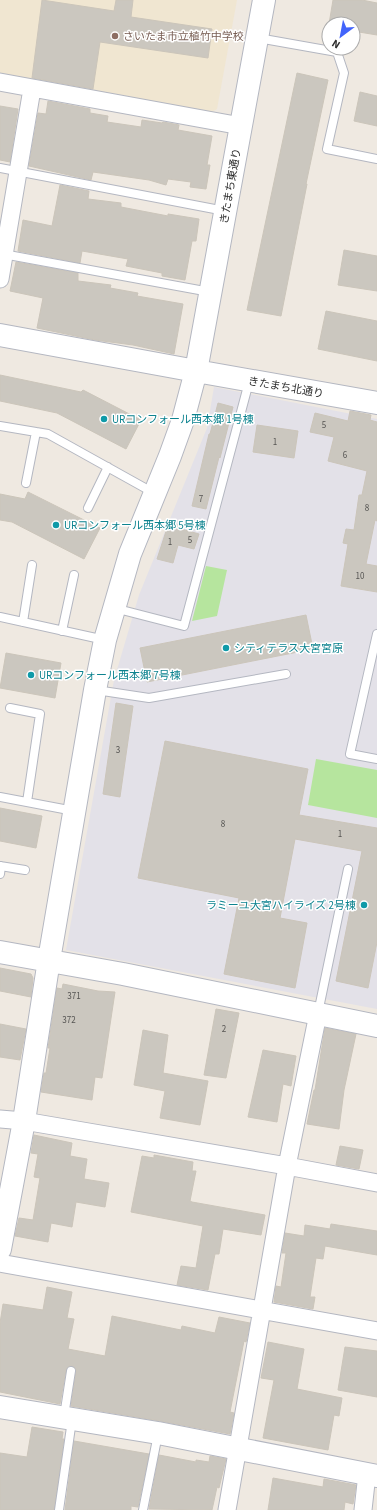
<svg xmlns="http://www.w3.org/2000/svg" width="377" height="1510" font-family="'Source Sans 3','Noto Sans JP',sans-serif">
	<rect width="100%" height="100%" fill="#efe9e1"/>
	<path fill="#e3e1e8" d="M214 387 377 419V1009L66 950 114 680 139 595 207 428Z"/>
	<path fill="#f0e6d1" d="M0 0H237L217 109 210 113 0 73Z"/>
	<path fill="#b6e59e" d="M206 566 227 570 217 616 192 621Z
		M316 759 377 770V818L308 805Z"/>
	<path fill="#cbc7bf" stroke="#cbc5ba" d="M42 0 114 11 116 0H133L131 17 212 29 208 58 100 42 93 89 32 78Z
		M333 0H362L377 3V35L353 31V24H329Z
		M297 73 328 80 306 184H307L281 316 247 310Z
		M360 92 377 96V126L354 121Z
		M48 101 90 109V113L108 116 107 122 141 127 142 120 162 123 163 122 179 125 178 130 212 136 207 165H210L206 189 190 187 191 182 168 179 166 185 149 180 93 172 91 180 29 166 38 113 46 114Z
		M0 106 18 109 10 162 0 160Z
		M60 185 89 191 88 199 121 203V207L168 216V214L199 219 196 241H192L185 280 162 276V273L126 266 128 259 82 251 80 263 18 251 23 220 52 226Z
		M344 250 377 256V291L338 285Z
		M16 262 78 273V281L111 285 110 288 138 293 137 296 183 304 174 354 133 345 95 340 37 328 43 298 10 291Z
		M326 311 377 321V361L318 349Z
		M0 375 81 392 83 390 141 420 126 449 57 413 0 401Z
		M218 403 233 407 220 458 219 457 206 509 192 506 209 434H210Z
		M350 411 371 415 370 420 377 422V521L375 520 366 564 377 566V592L341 586 348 544 343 543 346 529 354 530 359 495H362L367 471 328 461 334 437 310 432 315 413 348 421Z
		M257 425 298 431 294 458 253 452Z
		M28 492 100 528 84 559 12 522 0 520V494L25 499Z
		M169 522 182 526 181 529 199 534 194 549 178 545 173 563 157 559Z
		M306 615 313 649 147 682 140 648Z
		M6 653 61 663 55 698 0 688Z
		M116 703 133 706 120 797 103 794Z
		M165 741 308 769 299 815 377 828V942L368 988 336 981 362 851 295 839 280 918 307 923 295 988 224 974 239 898 138 878Z
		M0 808 42 816 36 848 0 841Z
		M0 968 31 974 33 978 31 997 0 991Z
		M63 984 98 991 115 992 102 1078 95 1077 92 1100 41 1092 44 1073H46L50 1048H48L57 988 62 989Z
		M216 1009 239 1013 226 1078 204 1075Z
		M0 1024 26 1029 20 1060 0 1057Z
		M325 1028 356 1034 344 1090 339 1129 307 1124 314 1090H315Z
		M143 1030 168 1035 163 1073 208 1081 200 1125 160 1118 165 1091 134 1085Z
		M263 1050 296 1056 291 1086 283 1084 277 1122 248 1117Z
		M34 1135 72 1143 70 1156 87 1159 84 1179 109 1183 105 1207 76 1202 72 1227 51 1223 48 1242 15 1236 19 1218 33 1220 40 1178 34 1177 38 1154 31 1153Z
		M340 1146 363 1150 359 1169 336 1165Z
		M154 1155 193 1162 192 1171H196L190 1201 192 1202 265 1215 261 1235 223 1229 219 1254H215L208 1290 177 1285 181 1266 196 1268 203 1226 131 1212 142 1156 154 1158Z
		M331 1224 377 1231V1255L325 1246 323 1259 316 1258 310 1297H315L313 1309 274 1302 276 1286 281 1287 286 1253H282L285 1233 304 1236 305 1225 330 1229Z
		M47 1287 72 1292 67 1318 74 1319 68 1349 105 1356 112 1316 181 1330 182 1326 215 1333 219 1317 250 1323 246 1342 244 1341 230 1412 234 1413 230 1434 160 1421 71 1406 76 1372V1369L72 1366H69L66 1370 60 1404 0 1392V1323L3 1304 43 1310Z
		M268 1342 304 1349 297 1389 342 1398 339 1416 334 1415 328 1450 263 1438 274 1380 261 1378Z
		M345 1347 377 1351V1397L338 1390Z
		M32 1427 63 1432 62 1439H64L54 1510H0V1453L27 1457Z
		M74 1441 149 1454 138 1507 131 1506V1510H65Z
		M159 1455 196 1462V1460L209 1462 210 1456 226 1459 219 1488 217 1487 212 1510 149 1509Z
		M273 1478 323 1487 324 1479 356 1485 353 1504 345 1502 344 1510H268Z"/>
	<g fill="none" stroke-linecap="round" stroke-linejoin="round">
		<g stroke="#b4b7c1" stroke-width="10">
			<path id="lane" d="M258 38 337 52 344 73 327 149 377 159
				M0 168 225 211
				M3 254 210 292
				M0 426 48 434 154 493
				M26 483 36 432
				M88 508 108 467
				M114 608 184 626 249 382
				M0 617 105 640
				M23 622 32 565
				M62 631 74 575
				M377 634 350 754 377 759
				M96 690 149 698 286 674
				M10 708 40 714 27 802
				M0 797 74 811
				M0 866 25 870
				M0 874 1 866
				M318 1013 348 869
				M64 1416 71 1371
				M59 1510 72 1420
				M143 1510 158 1434"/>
		</g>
		<g stroke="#b4b7c1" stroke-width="19">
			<path id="street" d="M0 82 241 126
				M0 279 32 89
				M0 1119 24 1121 287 1166 377 1183
				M0 1263 377 1331
				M227 1510 287 1166 318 1014
				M363 1510 367 1474"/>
		</g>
		<g stroke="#b4b7c1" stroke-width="24">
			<path id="secondary" d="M0 335 196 371 377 403
				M0 952 123 974 377 1026
				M0 1249 24 1121 49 960 95 690 105 640 130 554 170 456 183 420 196 371 264 0
				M0 1407 158 1433 377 1476"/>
		</g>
		<use href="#lane" stroke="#fff" stroke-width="8"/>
		<use href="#street" stroke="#fff" stroke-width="17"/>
		<use href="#secondary" stroke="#fff" stroke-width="22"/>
	</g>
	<circle fill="#8d6e63" stroke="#fff" stroke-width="1.5" cx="115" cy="36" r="4"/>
	<g fill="#0f9aa8" stroke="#fff" stroke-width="1.5">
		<circle cx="104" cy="419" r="4"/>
		<circle cx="56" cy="525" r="4"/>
		<circle cx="226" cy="648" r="4"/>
		<circle cx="31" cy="675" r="4"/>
		<circle cx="364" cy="905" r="4"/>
	</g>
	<g text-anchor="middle" stroke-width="3" stroke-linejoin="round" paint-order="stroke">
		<g font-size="9" fill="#555452">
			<text x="324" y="428">5</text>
			<text x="275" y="445">1</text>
			<text x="345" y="458">6</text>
			<text x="201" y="502">7</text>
			<text x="367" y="511">8</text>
			<text x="190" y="543">5</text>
			<text x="170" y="545">1</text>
			<text x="360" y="579">10</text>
			<text x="118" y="753">3</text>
			<text x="223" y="827">8</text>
			<text x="340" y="837">1</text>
			<text x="74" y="999">371</text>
			<text x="69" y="1023">372</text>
			<text x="224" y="1032">2</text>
		</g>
		<g font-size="11" fill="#785e54" stroke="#fff" text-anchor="start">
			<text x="123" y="40">さいたま市立植竹中学校</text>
		</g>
		<g font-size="11" fill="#2e2e2e" stroke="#fff">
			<text transform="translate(230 186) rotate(-80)" y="4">きたまち東通り</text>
			<text transform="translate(286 387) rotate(10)" y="4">きたまち北通り</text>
		</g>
		<g font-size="11" fill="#0d838f" stroke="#fff" text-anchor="start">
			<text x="112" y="423">URコンフォール西本郷 1号棟</text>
			<text x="64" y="529">URコンフォール西本郷 5号棟</text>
			<text x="234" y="652">シティテラス大宮宮原</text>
			<text x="39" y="679">URコンフォール西本郷 7号棟</text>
			<text x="356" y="909" text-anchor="end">ラミーユ大宮ハイライズ 2号棟</text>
		</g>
	</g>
	<g transform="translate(341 36) rotate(212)"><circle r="19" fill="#ffffff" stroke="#ababab"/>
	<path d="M0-3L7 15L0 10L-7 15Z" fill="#4264fb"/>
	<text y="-6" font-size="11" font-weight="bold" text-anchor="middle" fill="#2e2e2e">N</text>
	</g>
</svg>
